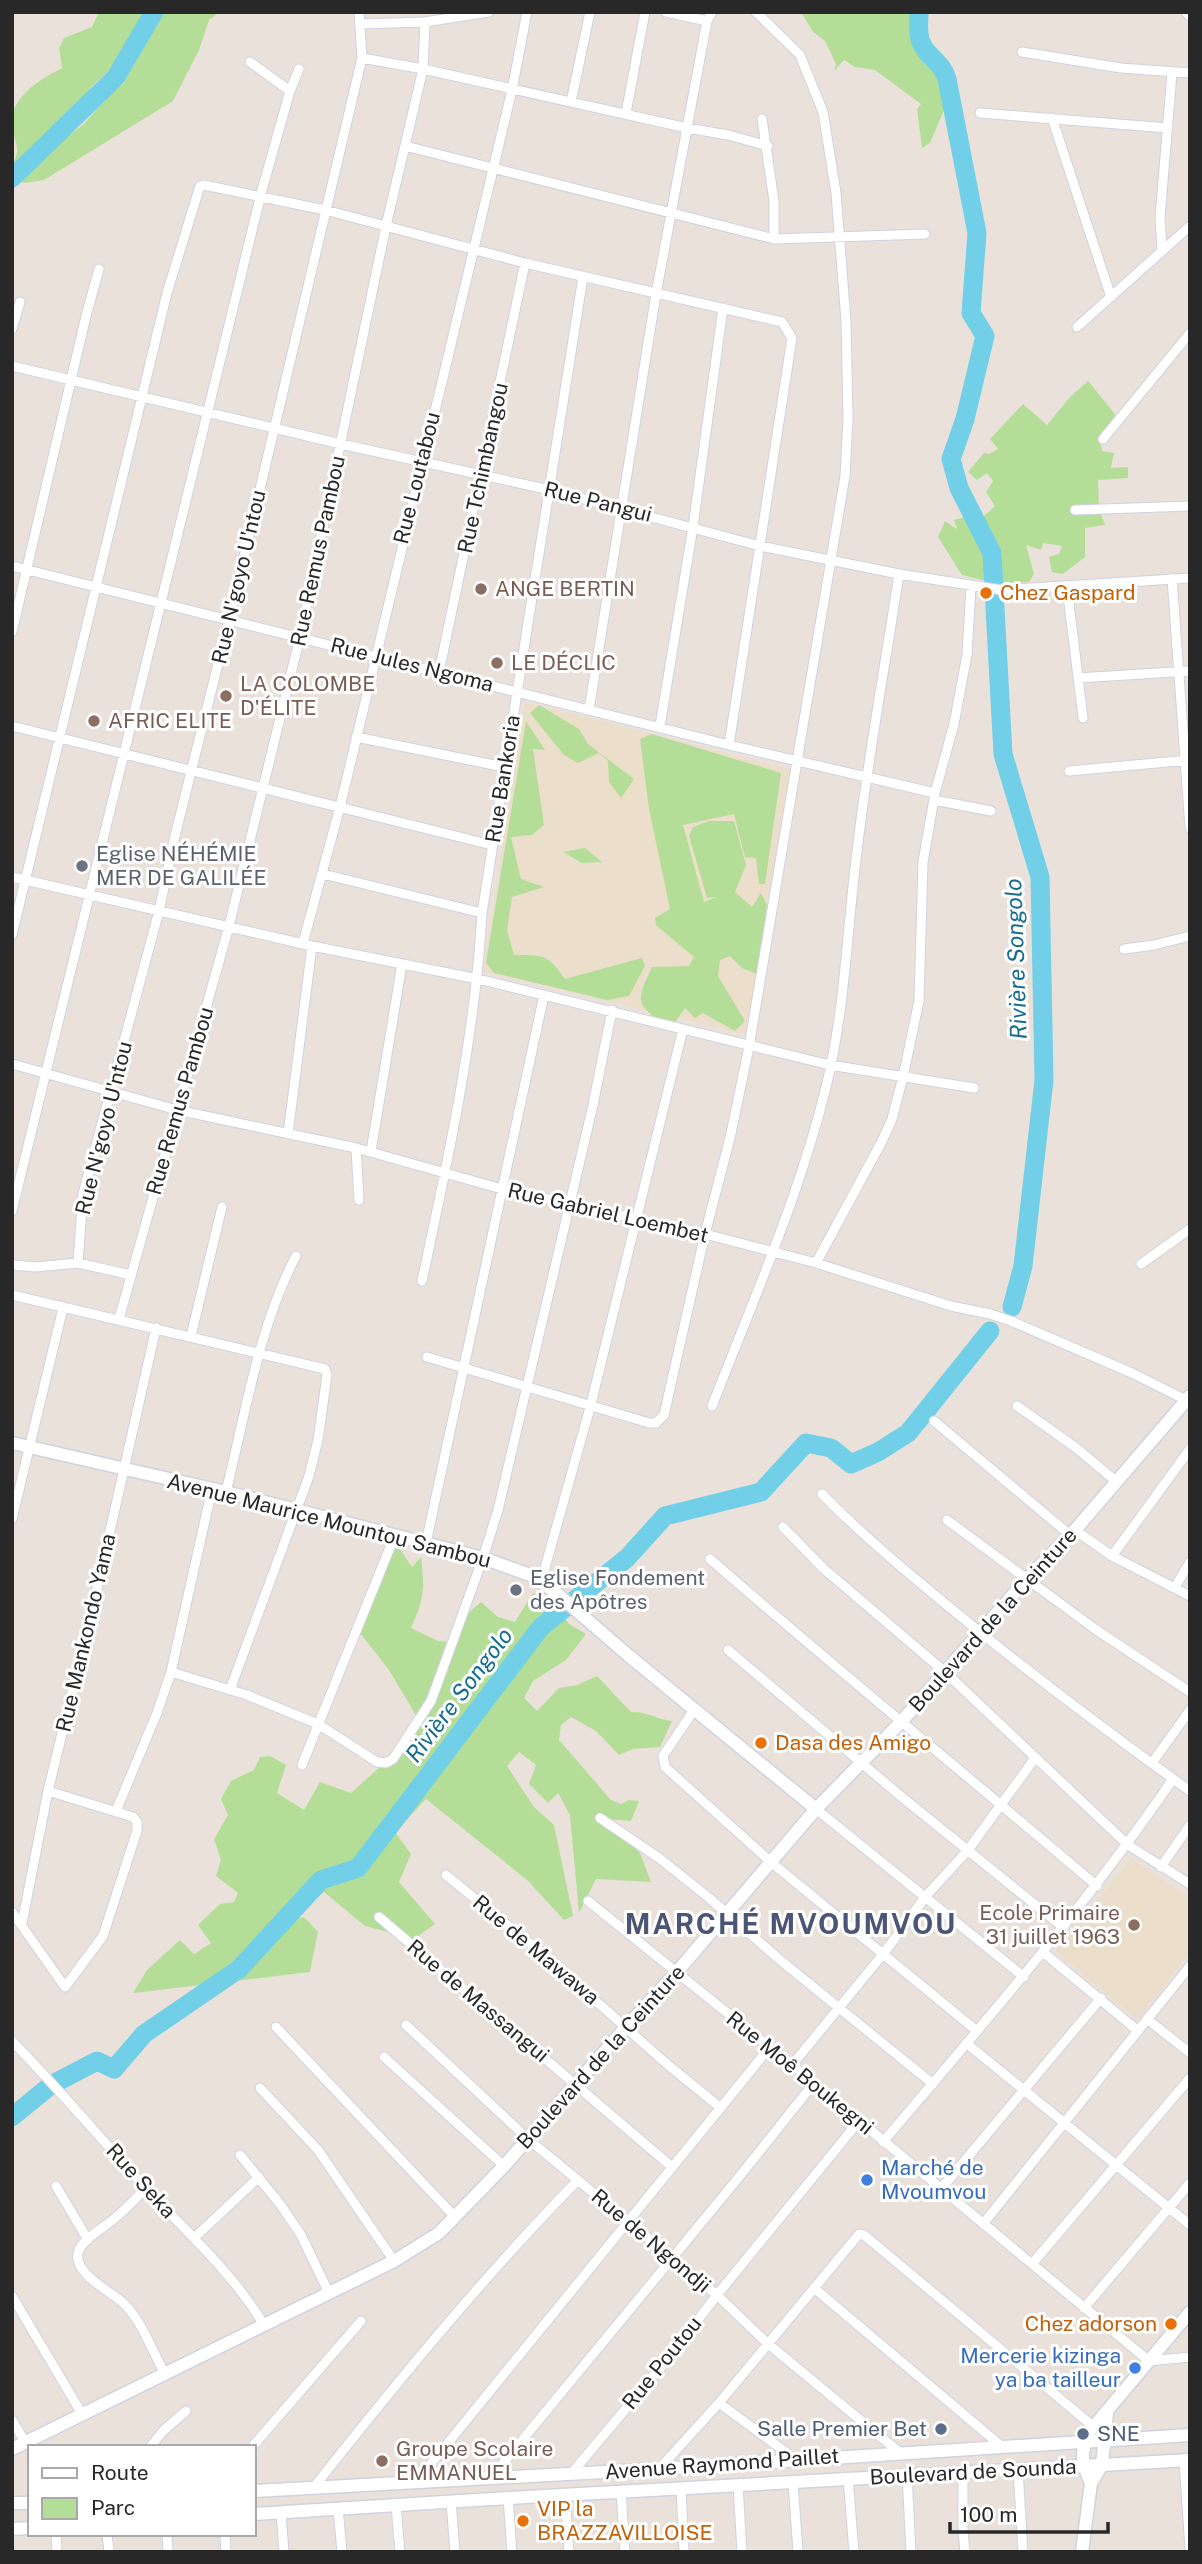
<svg xmlns="http://www.w3.org/2000/svg" width="1202" height="2564" font-family="'Public Sans',sans-serif">
	<rect width="100%" height="100%" fill="#eae2da"/>
	<path fill="#ebdeca" d="M525 702 790 769 748 1035 483 971Z
		M1131 1859 1190 1898V1951L1140 2018 1132 2015 1056 1951Z"/>
	<path fill="#b4de98" d="M99 12H147L117 63 91 87 72 115 20 162 12 165C22 150 15 143 12 129 7 99 39 80 62 68L59 48 64 38 92 27Z
		M164 12H224L217 14 209 20 199 50 173 101 44 180 25 183 19 181 41 157 84 124 107 97 123 84Z
		M801 12H922L921 34 930 57 946 72 950 96 930 143 922 148 917 109 921 104 875 70 855 67 844 60 834 71 836 64 825 41 813 32Z
		M1088 381 1115 414 1108 435 1100 440 1102 451 1114 453 1111 468 1128 467V478L1098 480 1099 509 1105 525 1085 528V557L1063 574 1052 572 1049 557 1059 554 1062 546 1043 543 1041 550 1026 545 1034 574 1029 582 998 584 962 575 938 537 945 521 957 529 954 520 972 515 969 506 973 503 983 517 995 506 986 492 993 481 987 473 977 480 968 472 984 453 989 454 998 449 990 439 1023 404 1047 425 1070 397Z
		M539 705 579 729 588 744 634 779 621 798 609 782 608 761 599 753 578 763 564 755 530 713Z
		M526 721 545 750 533 749 544 825 532 835 511 837 521 879 544 887 512 897 507 930 514 955C543 955 548 954 565 979L642 958 645 966 629 996 607 1000 494 973 486 963Z
		M652 734 781 773 765 884H759L756 858 745 857 734 814 683 825 704 902 717 897 707 898 689 836 693 827 709 821H734L746 865 735 892 752 907 761 893 767 905 757 974 742 968 730 956 720 960 718 976 745 1021 735 1031 703 1013 695 1018 685 1008 670 1030C638 1003 633 1007 652 967L689 966 694 957 656 925 655 918 670 909 649 809 640 739Z
		M585 848 602 862 582 863 563 852Z
		M388 1549H400L412 1567 421 1557C425 1589 424 1599 411 1628L438 1641 450 1642 469 1612 481 1602 498 1617 515 1622 533 1593 559 1609 569 1624 586 1634 566 1660 533 1681 524 1698 537 1711 559 1688 577 1685 597 1676 631 1712C646 1711 657 1719 672 1721L660 1747 633 1749 619 1755 596 1731 571 1717 561 1725 559 1740 611 1800 621 1804 629 1800 639 1801 631 1821 607 1819 640 1853 651 1882 596 1879 579 1913 570 1815 558 1793 548 1803 529 1784 536 1765 519 1752 507 1766 534 1807 554 1825 573 1916 564 1920 527 1880 426 1799 395 1832 411 1854 399 1882 435 1924 414 1939 365 1926 324 1892 303 1908 295 1919 304 1917 318 1932 310 1972 133 1993 147 1970 180 1940 194 1954 211 1943 198 1925 220 1904 234 1902 238 1893 216 1876 221 1860 214 1839 228 1815 221 1799 231 1781 254 1770 260 1757 270 1756 286 1765 277 1793 304 1810 320 1782 351 1793 381 1766 394 1765 420 1722 389 1670 357 1629Z"/>
	<g fill="none" stroke-linecap="round" stroke-linejoin="round">
		<path stroke="#71cfe7" stroke-width="19" d="M919 12C919 21 917 33 921 42 928 59 941 60 947 79L977 233 971 313 985 336 965 419 951 459 959 488 992 553 1003 754 1040 877 1044 1080 1023 1266 1012 1307
			M12 178 116 77 154 12
			M12 2117 51 2085 97 2061 114 2069 144 2034 239 1969 321 1880 358 1868 541 1627 627 1558 665 1516 761 1492 806 1443 831 1448 851 1464 878 1452 908 1433 990 1331"/>
		<g stroke="#cfd3e0" stroke-width="11">
			<path id="minor" d="M666 12 707 21
				M1186 12 1190 16
				M361 24 425 22 489 12
				M1022 52 1121 68 1190 73
				M362 58 423 69 687 128 728 135 768 146
				M250 62 290 91
				M571 102 590 12
				M626 113 645 12
				M980 113 1168 128
				M1052 118 1111 297
				M762 119 774 201V239
				M405 146 774 239 925 234
				M1162 249 1160 217 1172 73
				M1077 327 1190 226
				M12 329 20 302
				M12 366 341 444 550 490 760 546 899 574 1002 590 1190 578
				M1103 439 1190 333
				M1075 510 1190 506
				M12 566 729 745 935 793
				M1172 578 1190 828
				M1067 587 1083 718
				M12 632 86 316 99 269
				M439 672 525 263
				M1078 678 1190 671
				M589 710 656 294 707 21 712 12
				M12 726 492 845
				M660 726 693 527 723 308
				M356 737 504 767
				M1069 771 1189 760
				M934 800 991 811
				M323 874 482 913
				M12 877 312 946 478 979 830 1065 974 1088
				M12 935 167 293 200 186 204 185 325 210 525 263 782 322 792 338 729 745
				M303 943 340 807 512 90 527 12
				M1124 949 1154 945 1190 936
				M12 1064 177 1110 356 1148 502 1189 705 1234 816 1263 951 1306 990 1314 1011 1321 1132 1373 1190 1402
				M288 1134 312 946
				M356 1148 359 1200
				M371 1151 402 964
				M12 1211 262 190 290 91 299 69
				M78 1263 83 1194 159 911 175 836 229 620 362 58 359 12
				M816 1263 881 1143 892 1119 903 1077 919 1001 923 862 935 793 954 724 967 655 971 587
				M1141 1264 1190 1229
				M12 1265 35 1267 78 1263 131 1275
				M422 1281C448 1160 475 1037 482 913L583 277
				M12 1295 325 1369 327 1375 318 1440 309 1476 230 1690
				M119 1319 229 926 300 637 386 226 423 69 425 22
				M191 1336 222 1207
				M427 1357 649 1423H656L664 1415 705 1234 730 1138 749 1047 845 476 848 418 846 321 836 193 823 112 800 55 756 12
				M712 1406C753 1301 799 1197 826 1087 845 1010 847 930 857 851 868 758 885 666 899 574
				M1017 1406 1075 1447 1117 1482
				M934 1421 1070 1535
				M226 1492C245 1415 259 1326 296 1256
				M822 1494C855 1528 889 1557 925 1587 1011 1659 1099 1726 1190 1791
				M12 1519 63 1308
				M947 1520 1095 1629 1190 1692
				M783 1527 824 1569 945 1672 1128 1845 1190 1884
				M1075 1530 1112 1556 1190 1596
				M426 1543 544 995
				M1112 1556 1190 1449
				M710 1559C837 1670 968 1776 1097 1886
				M541 1582 591 1404 683 1029
				M1175 1587 1190 1562
				M728 1650 903 1798 1064 1928
				M171 1672 247 1695 318 1724 377 1762 386 1763 393 1759 431 1701 483 1558 498 1510 593 1105 612 1010
				M694 1710 663 1756 665 1767 772 1863 977 2031
				M1152 1763 1190 1710
				M302 1765 395 1535
				M816 1809 1024 1977
				M116 1811 157 1713 171 1672 212 1489
				M600 1818 659 1858 708 1897 780 1960 933 2084
				M1161 1867 1190 1825
				M446 1875 544 1955 668 2065 721 2108
				M588 1901 792 2065 1149 2361 1190 2357
				M12 1912 65 1987 103 1936 137 1831V1822L133 1817 48 1791
				M379 1917 672 2167
				M22 1923 48 1791 93 1606 156 1328
				M1044 1953 1137 2030
				M1147 2019 1190 2053
				M406 2025 528 2139 717 2295 767 2343 899 2452
				M276 2027 455 2217
				M12 2041C58 2088 101 2139 146 2188 187 2233 233 2273 264 2325
				M966 2043 1190 2225
				M384 2057 504 2166
				M792 2065 884 1953 926 1896 968 1850 1035 1758
				M260 2088 318 2150 394 2261
				M883 2142C984 2023 1085 1907 1173 1779
				M240 2155 280 2204 301 2235 329 2293
				M56 2186 88 2240
				M146 2188C136 2198 126 2209 115 2218 105 2227 85 2237 79 2250 70 2271 109 2291 121 2301 141 2318 152 2351 165 2374
				M941 2189 1101 1998
				M983 2224 1190 1966
				M194 2238 259 2177
				M1032 2264 1190 2078
				M814 2288 1000 2445
				M12 2296 82 2414
				M1084 2308 1190 2183
				M719 2403 795 2459
				M12 2420 25 2442
				M150 2447 164 2430 186 2411
				M252 2447 361 2321
				M1184 2460 1190 2549
				M659 2469 719 2403 859 2234 864 2235 1094 2427
				M1018 2469 1023 2552
				M963 2472V2531L965 2552
				M571 2474 670 2356 717 2295 859 2121
				M907 2474 911 2552
				M491 2478 739 2177 814 2083
				M848 2478 854 2552
				M417 2481 770 2047
				M793 2482 798 2552
				M738 2485 742 2552
				M314 2487C398 2381 483 2277 578 2180
				M681 2488 684 2552
				M621 2491 625 2552
				M565 2494 569 2552
				M508 2498 512 2552
				M451 2501 455 2552
				M396 2505 400 2552
				M338 2508 342 2552
				M281 2513 284 2552
				M56 2534 57 2552
				M107 2534 109 2552
				M167 2534 168 2552
				M225 2534 226 2552"/>
		</g>
		<g stroke="#cfd3e0" stroke-width="15">
			<path id="tertiary" d="M12 1443 226 1492 483 1558 530 1575 554 1591 629 1656 816 1809
				M12 2449 394 2261 439 2233 504 2166 626 2027 676 1973 816 1809 901 1722 1026 1580 1075 1530 1190 1396
				M1091 2483C1081 2463 1080 2451 1090 2431L1190 2312
				M1082 2552 1091 2483 1102 2465 1107 2413"/>
		</g>
		<g stroke="#cfd3e0" stroke-width="15">
			<path id="secondary" d="M254 2491 659 2469 1190 2435
				M12 2503H30
				M254 2514 508 2498 1190 2460
				M12 2529 30 2528"/>
		</g>
		<use href="#minor" stroke="#fff" stroke-width="9"/>
		<use href="#tertiary" stroke="#fff" stroke-width="12"/>
		<use href="#secondary" stroke="#fff" stroke-width="12"/>
	</g>
	<g fill="#8d6e63" stroke="#fff" stroke-width="2.5">
		<circle cx="481" cy="589" r="7"/>
		<circle cx="497" cy="663" r="7"/>
		<circle cx="226" cy="696" r="7"/>
		<circle cx="94" cy="721" r="7"/>
		<circle cx="1134" cy="1925" r="7"/>
		<circle cx="382" cy="2461" r="7"/>
	</g>
	<g fill="#e8710a" stroke="#fff" stroke-width="2.5">
		<circle cx="986" cy="593" r="7"/>
		<circle cx="761" cy="1743" r="7"/>
		<circle cx="1171" cy="2324" r="7"/>
		<circle cx="523" cy="2521" r="7"/>
	</g>
	<g fill="#6b7280" stroke="#fff" stroke-width="2.5">
		<circle cx="82" cy="866" r="7"/>
		<circle cx="516" cy="1590" r="7"/>
	</g>
	<g fill="#3f7fe0" stroke="#fff" stroke-width="2.5">
		<circle cx="867" cy="2180" r="7"/>
		<circle cx="1135" cy="2368" r="7"/>
	</g>
	<g fill="#5c6f8a" stroke="#fff" stroke-width="2.5">
		<circle cx="941" cy="2429" r="7"/>
		<circle cx="1083" cy="2434" r="7"/>
	</g>
	<g text-anchor="middle" stroke-width="6" stroke-linejoin="round" paint-order="stroke">
		<g font-size="21" fill="#282828" stroke="#fff">
			<text transform="translate(483 468) rotate(-78)" y="7">Rue Tchimbangou</text>
			<text transform="translate(417 478) rotate(-76)" y="7">Rue Loutabou</text>
			<text transform="translate(598 502) rotate(14)" y="7">Rue Pangui</text>
			<text transform="translate(318 551) rotate(-78)" y="7">Rue Remus Pambou</text>
			<text transform="translate(239 577) rotate(-77)" y="7">Rue N'goyo U'ntou</text>
			<text transform="translate(412 665) rotate(14)" y="7">Rue Jules Ngoma</text>
			<text transform="translate(503 779) rotate(-81)" y="7">Rue Bankoria</text>
			<text transform="translate(180 1101) rotate(-74)" y="7">Rue Remus Pambou</text>
			<text transform="translate(104 1128) rotate(-76)" y="7">Rue N'goyo U'ntou</text>
			<text transform="translate(608 1213) rotate(13)" y="7">Rue Gabriel Loembet</text>
			<text transform="translate(329 1521) rotate(14)" y="7">Avenue Maurice Mountou Sambou</text>
			<text transform="translate(993 1620) rotate(-48)" y="7">Boulevard de la Ceinture</text>
			<text transform="translate(86 1633) rotate(-77)" y="7">Rue Mankondo Yama</text>
			<text transform="translate(536 1950) rotate(40)" y="7">Rue de Mawawa</text>
			<text transform="translate(478 2001) rotate(40)" y="7">Rue de Massangui</text>
			<text transform="translate(601 2057) rotate(-48)" y="7">Boulevard de la Ceinture</text>
			<text transform="translate(800 2073) rotate(39)" y="7">Rue Moê Boukegni</text>
			<text transform="translate(141 2181) rotate(48)" y="7">Rue Seka</text>
			<text transform="translate(651 2241) rotate(40)" y="7">Rue de Ngondji</text>
			<text transform="translate(662 2363) rotate(-51)" y="7">Rue Poutou</text>
			<text transform="translate(722 2464) rotate(-4)" y="7">Avenue Raymond Paillet</text>
			<text transform="translate(973 2472) rotate(-3)" y="7">Boulevard de Sounda</text>
		</g>
		<g font-size="21" fill="#785e54" stroke="#fff" text-anchor="start">
			<text x="495" y="596">ANGE BERTIN</text>
			<text x="511" y="670">LE DÉCLIC</text>
			<text x="240" y="691">LA COLOMBE<tspan x="240" dy="24">D'ÉLITE</tspan></text>
			<text x="108" y="728">AFRIC ELITE</text>
			<text x="1120" y="1920" text-anchor="end">Ecole Primaire<tspan x="1120" dy="24">31 juillet 1963</tspan></text>
			<text x="396" y="2456">Groupe Scolaire<tspan x="396" dy="24">EMMANUEL</tspan></text>
		</g>
		<g font-size="21" fill="#c56008" stroke="#fff" text-anchor="start">
			<text x="1000" y="600">Chez Gaspard</text>
			<text x="775" y="1750">Dasa des Amigo</text>
			<text x="1157" y="2331" text-anchor="end">Chez adorson</text>
			<text x="537" y="2516">VIP la<tspan x="537" dy="24">BRAZZAVILLOISE</tspan></text>
		</g>
		<g font-size="21" fill="#5b616d" stroke="#fff" text-anchor="start">
			<text x="96" y="861">Eglise NÉHÉMIE<tspan x="96" dy="24">MER DE GALILÉE</tspan></text>
			<text x="530" y="1585">Eglise Fondement<tspan x="530" dy="24">des Apôtres</tspan></text>
		</g>
		<g font-size="21" fill="#366cbe" stroke="#fff" text-anchor="start">
			<text x="881" y="2175">Marché de<tspan x="881" dy="24">Mvoumvou</tspan></text>
			<text x="1121" y="2363" text-anchor="end">Mercerie kizinga<tspan x="1121" dy="24">ya ba tailleur</tspan></text>
		</g>
		<g font-size="21" fill="#4e5e75" stroke="#fff" text-anchor="end">
			<text x="927" y="2436">Salle Premier Bet</text>
			<text x="1097" y="2441" text-anchor="start">SNE</text>
		</g>
		<g font-size="23" font-style="italic" fill="#146c8f" stroke="#fff">
			<text transform="translate(1016 959) rotate(-92)" y="8">Rivière Songolo</text>
			<text transform="translate(459 1695) rotate(-53)" y="8">Rivière Songolo</text>
		</g>
		<g font-size="28" font-weight="bold" letter-spacing="2" fill="#4b5575" stroke="#fff">
			<text x="791" y="1934">MARCHÉ MVOUMVOU</text>
		</g>
	</g>
	<rect width="1202" height="2564" fill="none" stroke="#282828" stroke-width="28"/>
	<rect x="28" y="2445" width="228" height="91" fill="#ffffff" stroke="#a9a9a9" stroke-width="2"/>
	<rect x="42" y="2468" width="35" height="10" fill="#ffffff" stroke="#a9a9a9" stroke-width="2"/>
	<text x="91" y="2480" font-size="21" fill="#282828">Route</text>
	<rect x="42" y="2498" width="35" height="21" fill="#b4de98" stroke="#a9a9a9" stroke-width="2"/>
	<text x="91" y="2515" font-size="21" fill="#282828">Parc</text>
	<path d="M950 2522v10h158v-10" fill="none" stroke="#282828" stroke-width="3.5"/>
	<text x="960" y="2522" font-size="21" fill="#282828" stroke="#ffffff" stroke-width="5" paint-order="stroke">100 m</text>
</svg>
